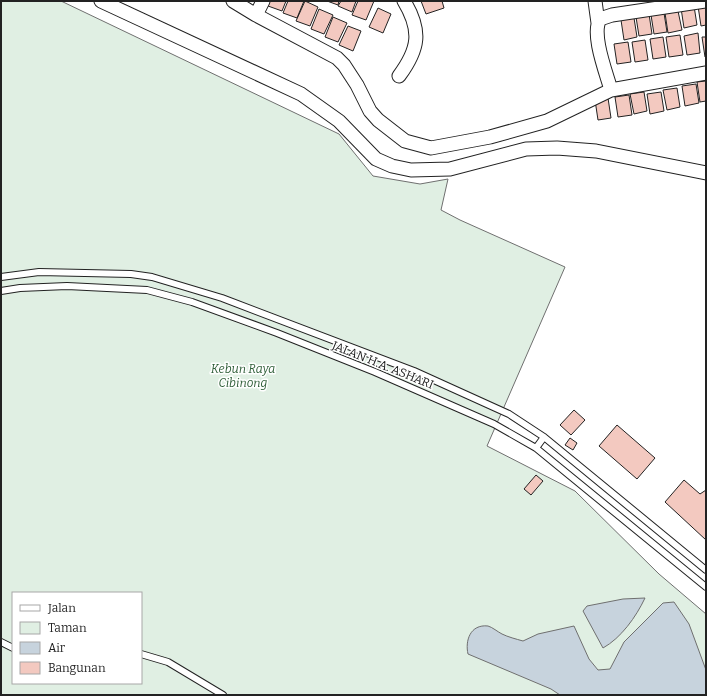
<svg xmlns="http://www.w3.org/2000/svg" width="707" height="696" font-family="Bitter,serif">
	<rect width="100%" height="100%" fill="#fff"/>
	<path fill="#e0efe3" stroke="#6f6f6f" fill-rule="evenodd" d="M1 1H61L339 134 373 176 420 184 448 179 441 210 460 220 565 267 487 446 575 491 659 574 706 614V695H1ZM13 593H141V683H13Z"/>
	<path fill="#c7d3dd" stroke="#6f6f6f" d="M645 598C636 617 621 638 603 648L583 611 587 606 623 599Z
		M674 602 689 624 706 670V695H560L551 689 468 654C465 641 470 624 488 626 492 627 498 632 502 634 508 637 516 639 523 641L538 634 574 626 589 659 598 670 610 669 624 642 663 603Z"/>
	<path fill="#f3c9c0" stroke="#222" d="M270 1H286L282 11 268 6Z
		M288 1H304L297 18 283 13Z
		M305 1 318 7 310 26 296 21Z
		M327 1H339L338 5Z
		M341 1H356L352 12 338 6Z
		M358 1H374L366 20 352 15Z
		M421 1H442L444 8 426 14Z
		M706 5V25L701 26 698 6Z
		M694 6 697 25 684 28 681 8Z
		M378 8 391 14 383 33 369 27Z
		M319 9 333 15 324 34 311 29Z
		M678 11 682 30 668 33 665 13Z
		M664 13 667 32 654 34 651 15Z
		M649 14 652 34 639 36 636 17Z
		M333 17 347 23 338 42 325 37Z
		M634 18 637 37 624 40 621 20Z
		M348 26 361 31 353 51 339 45Z
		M698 33 700 53 687 55 684 36Z
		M680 35 683 55 669 57 666 37Z
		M663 37 666 57 653 59 650 39Z
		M702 37H706V57H705Z
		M645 40 648 60 635 62 632 42Z
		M628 42 631 62 617 64 614 44Z
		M706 81V101L700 102 697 82Z
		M696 84 699 103 685 106 682 86Z
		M677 88 680 107 667 110 663 90Z
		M644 92 647 111 634 114 630 94Z
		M661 92 664 111 650 114 647 94Z
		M629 95 632 115 618 117 615 97Z
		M608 98 611 118 598 120 595 100Z
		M574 410 585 420 571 435 560 425Z
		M617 425 655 458 637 479 599 446Z
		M570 438 577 443 573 450 565 445Z
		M536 475 543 481 531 495 524 489Z
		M684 480 700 494 706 490V540L665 502Z"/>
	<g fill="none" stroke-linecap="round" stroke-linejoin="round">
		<g stroke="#222" stroke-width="8">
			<path id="service" d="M1 277 39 272 131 274 152 277 222 298 414 371 509 414 544 437 706 570
				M1 291 20 288 67 286 147 290 192 302 277 333 375 372 494 424 536 448 706 587
				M536 448 544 437
				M1 642 13 648
				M141 654 168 662 223 695"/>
		</g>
		<g stroke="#222" stroke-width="15">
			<path id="minor" d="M101 1 301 94 339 121 376 159 392 166 411 170 450 169 526 149 557 148 596 151 706 173
				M233 1 256 15 337 58 344 65 357 85 370 111 378 120 405 141 431 148 490 137 547 121 611 90 706 73
				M595 1 598 23
				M256 15 263 1
				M399 76C419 49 422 31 404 1
				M611 90C606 72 591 34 600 19L612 15 705 1"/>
		</g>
		<use href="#service" stroke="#fff" stroke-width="6"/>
		<use href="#minor" stroke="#fff" stroke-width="13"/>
	</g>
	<g text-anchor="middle" stroke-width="3" stroke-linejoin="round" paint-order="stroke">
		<g font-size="12" fill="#222" stroke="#fff">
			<text transform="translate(383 365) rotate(22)" y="4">JALAN H.A. ASHARI</text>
		</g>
		<g font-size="12" font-style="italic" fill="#2f5e38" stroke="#fff">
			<text x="243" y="373">Kebun Raya<tspan x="243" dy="14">Cibinong</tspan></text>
		</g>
	</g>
	<rect width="707" height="696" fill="none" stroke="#222222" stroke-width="4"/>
	<rect x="12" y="592" width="130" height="92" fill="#ffffff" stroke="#a7a7a7"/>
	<rect x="20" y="605" width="20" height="6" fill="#ffffff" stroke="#a7a7a7"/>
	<text x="48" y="612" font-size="12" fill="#222222">Jalan</text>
	<rect x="20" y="622" width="20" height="12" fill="#e0efe3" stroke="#a7a7a7"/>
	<text x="48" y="632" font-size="12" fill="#222222">Taman</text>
	<rect x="20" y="642" width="20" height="12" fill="#c7d3dd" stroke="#a7a7a7"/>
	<text x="48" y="652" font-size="12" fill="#222222">Air</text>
	<rect x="20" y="662" width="20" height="12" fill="#f3c9c0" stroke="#a7a7a7"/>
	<text x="48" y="672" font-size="12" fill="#222222">Bangunan</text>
</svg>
